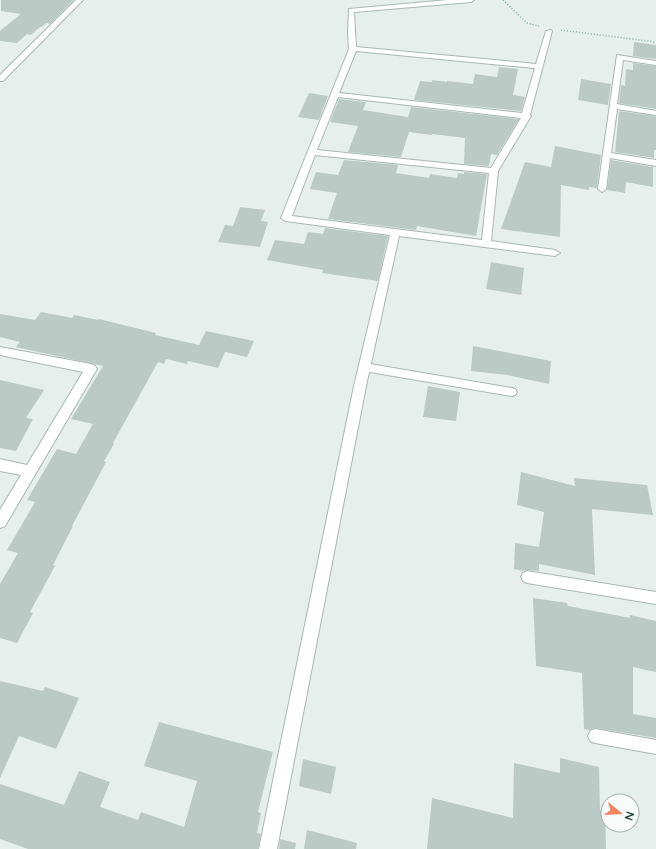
<svg xmlns="http://www.w3.org/2000/svg" width="656" height="849" font-family="Lato,sans-serif">
	<rect width="100%" height="100%" fill="#e6efeb"/>
	<path fill="#bbcac4" d="M1 0H74L50 24 46 23 42 27H40L31 35 27 34 17 43 0 41V31L21 14 1 11Z
		M634 42 656 45V59L633 56Z
		M633 63 656 66V109L619 103 621 85 625 86 626 69 633 70Z
		M499 67 518 69 513 95 525 97 521 111 414 100 420 81 432 82V80L447 82V81L473 84 475 74 497 77Z
		M581 79 611 84 608 105 578 100Z
		M309 93 328 96 319 120 298 117Z
		M339 99 366 102 363 110 408 117 411 107 519 119 497 155 491 154 489 166 464 164 465 138 432 134V135L409 132 401 157 348 152 358 126 330 122Z
		M619 111 656 116V150H654V158L615 152Z
		M555 146 601 155 597 188 589 187V190L561 185 560 237 501 229 525 162 551 167Z
		M344 160 398 165 396 173 429 178 430 174 457 178 458 173 464 174V172L487 174 476 236 417 226 416 230 328 219 337 193 310 189 316 172 338 175Z
		M611 160 653 167V187L626 182 625 193 607 190Z
		M240 207 265 210 261 221 268 222 260 247 218 242 225 225 233 226Z
		M325 228 388 236 378 281 322 273 323 270 267 260 275 240 304 244 308 232 323 234Z
		M491 262 524 268 521 295 486 289Z
		M41 312 72 318 74 315 98 320 99 319 156 333 155 335 199 345 206 331 254 341 247 357 225 352 218 368 188 361 187 364 166 359 164 364 158 362 113 443 114 444 104 461 106 462 72 526H73L53 565 55 566 30 612 33 613 17 643 0 638V584L18 553 7 550 35 502 27 500 57 449 76 454 93 424 71 419 103 366 16 347 20 342 0 337V314L35 320Z
		M473 346 551 361 549 384 507 375 471 371Z
		M0 380 44 390 26 418 33 419 16 451 0 448Z
		M428 386 460 392 456 421 423 417Z
		M521 472 575 486 574 478 647 485 653 515 592 509 595 575 539 564V571L527 570 523 571 514 569 515 543 539 547 544 512 517 505Z
		M533 598 567 603 568 606 630 618V615L656 621V672L633 667V714L656 718V738L595 728 589 730 584 729 582 673 536 666Z
		M0 681 43 691 45 687 79 698 56 749 19 736 0 778Z
		M159 722 273 752 258 812 261 813 257 833 261 834 258 849H28L0 839V784L64 805 79 771 110 782 100 807 138 820 141 812 184 827 197 781 144 766Z
		M560 758 599 767 600 810 605 811 606 849H427L432 798 513 818 514 763 560 773Z
		M303 759 336 767 331 794 299 786Z
		M307 830 357 843 356 849H304Z
		M280 839 296 843 295 849H279Z"/>
	<g fill="none" stroke-linecap="round" stroke-linejoin="round">
		<g stroke="#a8b8b2" stroke-width="2">
			<path id="lane" d="M364 363 512 388 515 389 517 392 515 395 512 396 364 371 361 370 359 367 361 364Z
				M527 571 656 592V604L527 583 523 581 521 577 523 573Z
				M595 729 656 740V754L595 743 590 741 588 736 590 731Z"/>
		</g>
		<g stroke="#a8b8b2" stroke-width="2">
			<path id="street" d="M76 0H83L3 81H0V75Z
				M448 0H474L471 2 354 12 356 47 536 64 546 31 551 30 552 31 530 115 531 116 498 171 491 241 555 250 560 253 555 256 399 236 366 386 277 849H259L354 386 390 235 286 221 281 218 349 49 348 33 349 9ZM356 51 535 68 522 113 339 93ZM338 97 521 118 491 168 317 150ZM315 155 489 173 482 240 292 216Z
				M617 55 656 61V65L623 60 617 104 656 111V115L617 109 611 153 656 160V166L610 158 606 189 602 192 598 189Z
				M0 347 91 364 95 366 97 369 5 526 0 528V510L21 475 0 471V459L27 465 83 372 0 355Z"/>
		</g>
		<path stroke="#86b3a5" stroke-width="1.5" stroke-dasharray="1 2" stroke-linecap="butt" d="M503 0 527 23 539 26
			M561 30 656 42"/>
		<use href="#lane" fill="#fff" fill-rule="evenodd"/>
		<use href="#street" fill="#fff" fill-rule="evenodd"/>
	</g>
	<g transform="translate(620 813) rotate(108)"><circle r="19" fill="#f7fbf9" stroke="#a3b1ad"/>
	<path d="M0-3L7 15L0 10L-7 15Z" fill="#f4845f"/>
	<text y="-6" font-size="11" font-weight="bold" text-anchor="middle" fill="#24423a">N</text>
	</g>
</svg>
